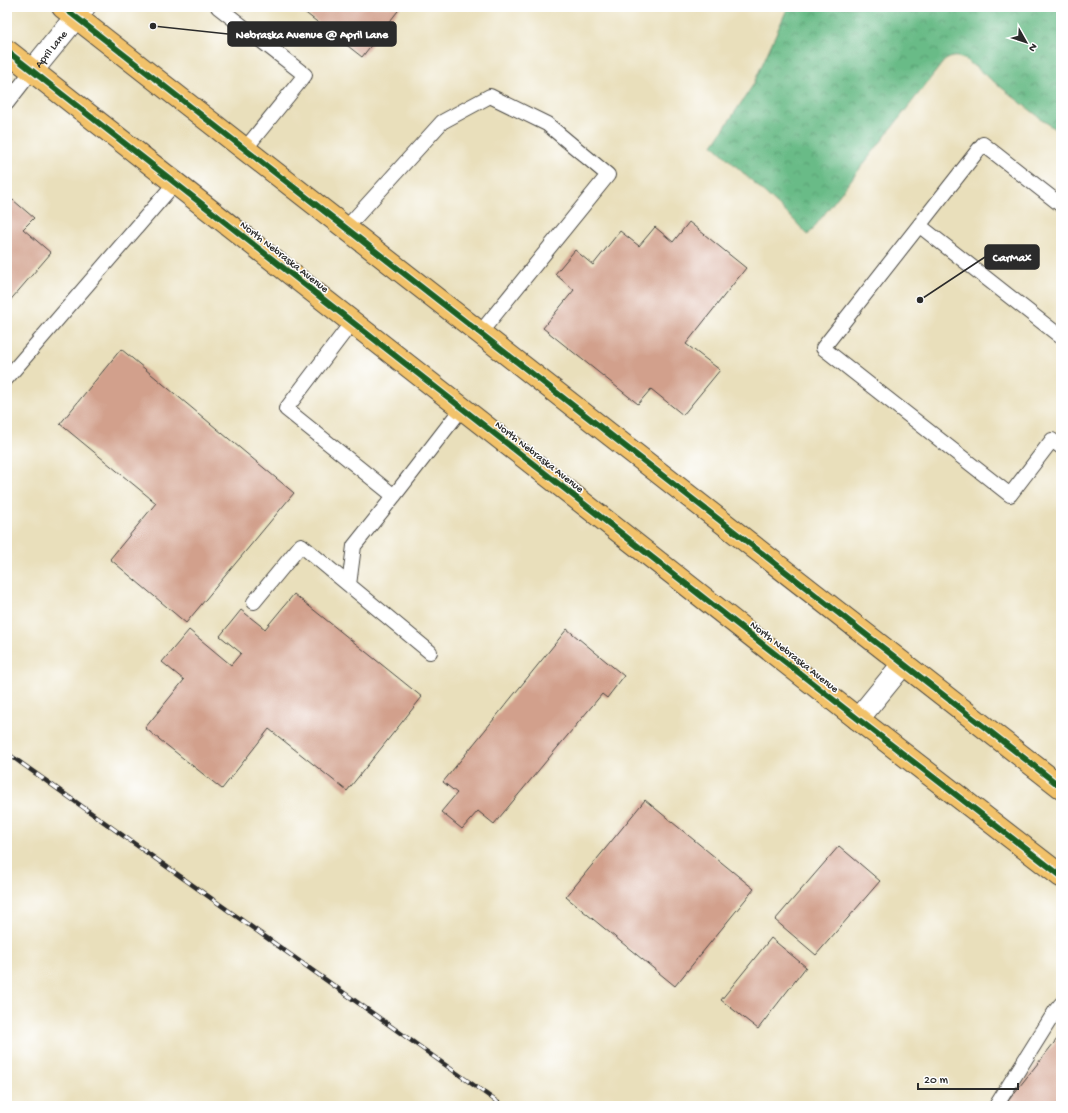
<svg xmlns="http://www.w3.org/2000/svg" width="1068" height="1113" font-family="'Gochi Hand',sans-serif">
	<defs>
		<pattern id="forest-crowns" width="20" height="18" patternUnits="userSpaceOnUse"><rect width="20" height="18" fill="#69bb87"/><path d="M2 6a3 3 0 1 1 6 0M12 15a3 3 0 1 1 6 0" fill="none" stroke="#57986f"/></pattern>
	</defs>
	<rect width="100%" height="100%" fill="#fff"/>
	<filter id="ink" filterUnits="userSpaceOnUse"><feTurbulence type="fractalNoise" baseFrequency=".025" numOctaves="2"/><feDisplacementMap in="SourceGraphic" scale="8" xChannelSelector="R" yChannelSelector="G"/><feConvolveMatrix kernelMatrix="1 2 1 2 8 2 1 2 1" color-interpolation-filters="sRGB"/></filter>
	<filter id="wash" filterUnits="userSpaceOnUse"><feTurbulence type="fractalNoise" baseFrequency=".012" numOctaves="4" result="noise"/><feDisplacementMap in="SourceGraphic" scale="16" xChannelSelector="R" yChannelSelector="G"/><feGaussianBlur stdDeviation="0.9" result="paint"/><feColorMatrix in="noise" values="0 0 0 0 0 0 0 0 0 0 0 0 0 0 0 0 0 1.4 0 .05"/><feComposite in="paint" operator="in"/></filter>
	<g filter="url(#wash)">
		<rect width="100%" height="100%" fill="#e9dfbb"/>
		<path fill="url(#forest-crowns)" stroke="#4a7359" d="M788 7H1061V134L966 60C956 56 954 55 944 61L808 235 791 217 713 145 753 85Z"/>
		<g id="blocks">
			<path fill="#d2a08c" d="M298 7H401L362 57Z
				M13 200 34 218 23 229 51 253 7 304V207Z
				M689 222 746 268 686 344 720 370 683 415 651 389 638 404 543 328 574 290 555 274 575 250 593 265 620 231 639 246 655 227 673 242Z
				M121 349 294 493 186 623 110 559 156 503 60 424Z
				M294 594 422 697 347 791 269 729 222 789 145 728 184 680 162 662 189 630 231 665 241 653 220 636 241 610 265 629Z
				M567 629 624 676 607 698 602 694 494 824 478 811 462 829 441 812 457 793 443 782Z
				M645 800 754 889 675 986 566 897Z
				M839 846 880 881 816 955 775 920Z
				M771 938 806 967 758 1029 721 1000Z
				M1061 1034V1106H1014L1008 1101Z"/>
		</g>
	</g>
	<g filter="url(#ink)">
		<use href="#blocks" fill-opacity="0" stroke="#484641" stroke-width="1"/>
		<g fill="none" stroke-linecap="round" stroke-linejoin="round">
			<g stroke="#484641" stroke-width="16">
				<path id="service" d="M218 7 305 75 245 149
					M7 103 32 71
					M1061 205 983 144 823 348 1010 495 1052 440 1061 447
					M920 226 1061 337
					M346 228 442 122 490 96 547 124 608 175 480 333
					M352 322 286 409 394 496 462 408
					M7 378 175 183
					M394 496 354 546 349 585 430 652
					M254 602 301 545 349 585
					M996 1106 1056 1010 1061 1004"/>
			</g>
			<g stroke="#484641" stroke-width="24">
				<g id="minor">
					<path id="s1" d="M32 71 84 7"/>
					<path d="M858 719 903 664"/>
				</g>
			</g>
			<g stroke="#484641" stroke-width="24">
				<path id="primary" d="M63 7 1061 787
					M7 51 858 719 1061 876"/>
			</g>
			<use href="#service" stroke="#fff" stroke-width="14"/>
			<use href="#minor" stroke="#fff" stroke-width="22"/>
			<use href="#primary" stroke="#f2c26a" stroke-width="22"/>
			<g stroke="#2b2b2b" stroke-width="4.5">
				<path id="rail" d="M7 753 503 1106"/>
			</g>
			<use href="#rail" stroke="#fff" stroke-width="3" stroke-dasharray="9" stroke-linecap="butt"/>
			<g stroke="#fff" stroke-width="8">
				<path id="cycleway" d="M63 7 1061 787
					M7 51 858 719 1061 876"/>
			</g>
			<use href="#cycleway" stroke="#1b5e20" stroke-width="6"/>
		</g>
	</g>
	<g text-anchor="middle" stroke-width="3" stroke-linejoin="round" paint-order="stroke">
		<g font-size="11" fill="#2b2b2b" stroke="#fff">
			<text dy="4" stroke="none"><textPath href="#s1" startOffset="29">April Lane</textPath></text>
			<text transform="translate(285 256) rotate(38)" y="4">North Nebraska Avenue</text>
			<text transform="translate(540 456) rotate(38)" y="4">North Nebraska Avenue</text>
			<text transform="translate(795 656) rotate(38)" y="4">North Nebraska Avenue</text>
		</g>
	</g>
	<path fill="none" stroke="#2b2b2b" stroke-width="1.5" d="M153 26L228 34M920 300L985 257"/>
	<g fill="#2b2b2b" stroke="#fff" stroke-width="1.5">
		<circle cx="153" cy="26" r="4"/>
		<circle cx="920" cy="300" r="4"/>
	</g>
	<g fill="#2b2b2b" stroke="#2b2b2b" stroke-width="1.5">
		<rect x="228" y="22" width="168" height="24" rx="4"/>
		<rect x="985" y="245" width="54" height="24" rx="4"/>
	</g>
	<g font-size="12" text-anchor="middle" font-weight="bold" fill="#fff">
		<text x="312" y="38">Nebraska Avenue @ April Lane</text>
		<text x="1012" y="261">CarMax</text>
	</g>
	<rect width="1068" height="1113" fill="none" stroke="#fff" stroke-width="24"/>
	<g transform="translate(1026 42) rotate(129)" stroke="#ffffff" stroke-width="3" paint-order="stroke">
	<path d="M0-3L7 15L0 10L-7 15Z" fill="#2b2b2b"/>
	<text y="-6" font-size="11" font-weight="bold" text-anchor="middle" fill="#2b2b2b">N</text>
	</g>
	<path d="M918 1083v6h100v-6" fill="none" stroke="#2b2b2b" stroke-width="2"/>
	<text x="924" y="1083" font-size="12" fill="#2b2b2b" stroke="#ffffff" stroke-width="3" paint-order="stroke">20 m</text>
</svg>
